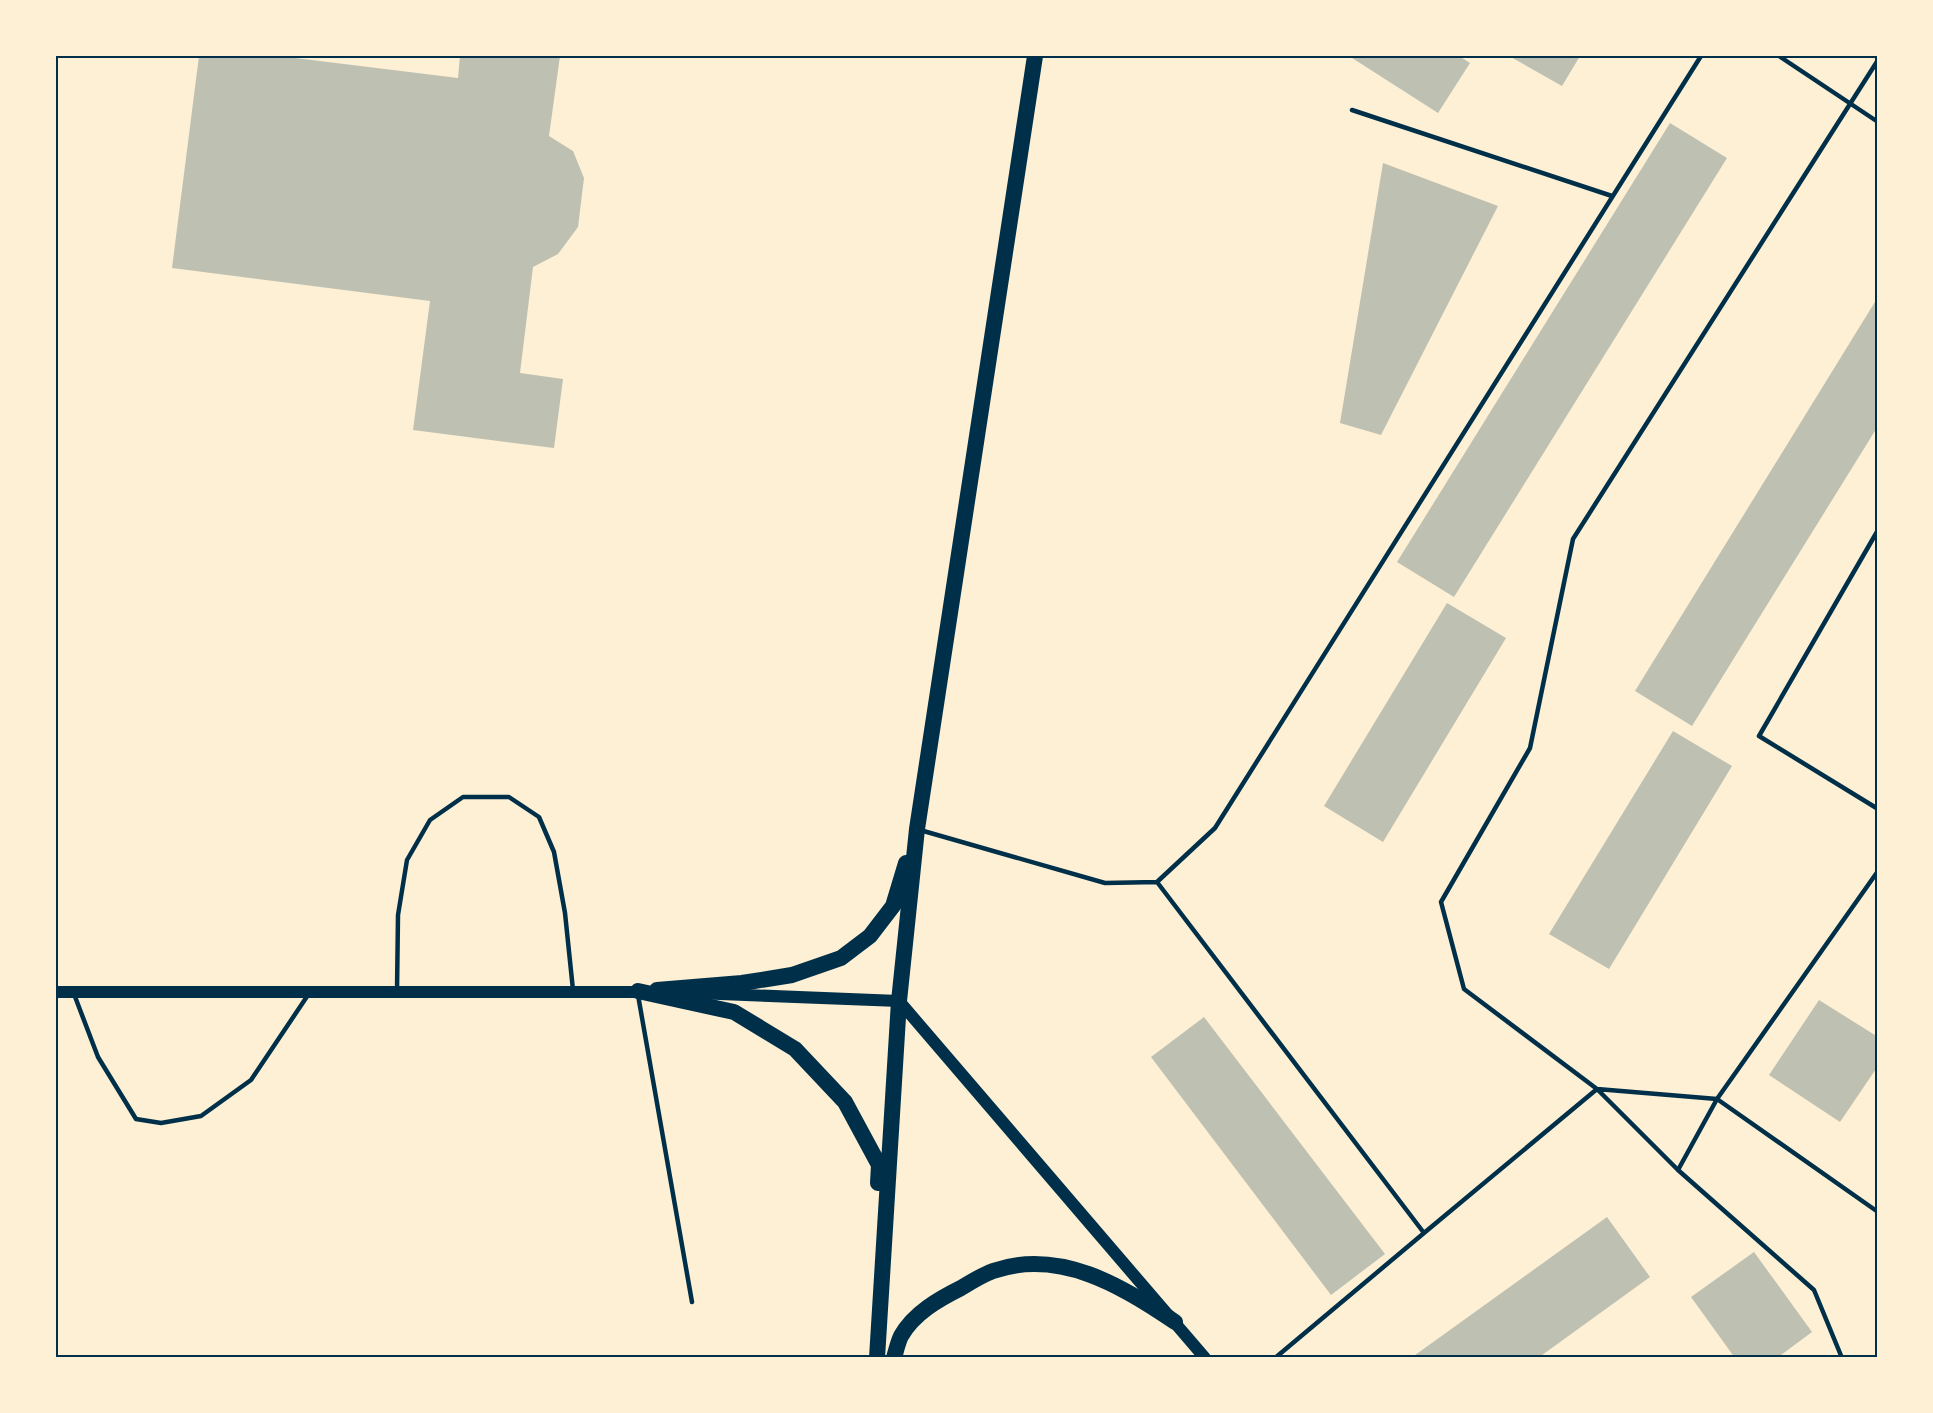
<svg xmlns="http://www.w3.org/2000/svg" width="1933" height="1413" font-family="Arial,sans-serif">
	<rect width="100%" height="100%" fill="#fdf0d5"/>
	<path fill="#bec0b2" d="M199 56H279L458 78 460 56H560L549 136 573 151 584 178 578 227 558 254 533 267 520 373 563 379 554 448 413 430 430 301 172 268Z
		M1349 56H1459L1470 63 1438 113Z
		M1509 56H1580L1562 86Z
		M1670 123 1727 158 1454 597 1397 562Z
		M1383 163 1498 206 1381 435 1340 423Z
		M1878 297V426L1692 726 1635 691Z
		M1447 603 1506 638 1383 842 1324 806Z
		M1673 731 1732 766 1609 969 1549 934Z
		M1819 1000 1878 1037V1066L1840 1122 1769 1075Z
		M1204 1017 1385 1254 1331 1295 1151 1057Z
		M1607 1217 1650 1277 1538 1358H1411Z
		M1754 1252 1812 1332 1777 1358H1735L1691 1297Z"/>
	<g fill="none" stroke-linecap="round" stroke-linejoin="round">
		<path stroke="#003049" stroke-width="4.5" d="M1779 56 1878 122
			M1878 60 1573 539 1530 748 1441 902 1464 989 1597 1089 1717 1099 1878 1212
			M1352 110 1612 196
			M1878 530 1759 736 1878 809
			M920 830 1105 883 1157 882 1215 828 1701 56
			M1157 882 1424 1233 1597 1089 1678 1170 1814 1290 1842 1358
			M397 991 398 915 407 860 430 820 463 797H509L539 817 554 852 565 913 573 990
			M74 994 98 1057 136 1119 161 1123 201 1116 251 1080 308 995
			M638 995 692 1302
			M1678 1170 1717 1099 1878 871
			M1275 1358 1424 1233"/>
		<path stroke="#003049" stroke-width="12" d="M56 992H645
			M695 993 899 1001 1205 1358"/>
		<path stroke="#003049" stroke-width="16" d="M657 990 742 983 792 975 841 958 870 936 893 906 906 863
			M638 991 734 1012 795 1049 845 1102 879 1165 878 1183
			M877 1358 899 1001 917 829 1035 56
			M894 1358C896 1351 898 1342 901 1336 914 1313 939 1299 961 1288 971 1282 982 1275 993 1271 1059 1248 1123 1286 1175 1322"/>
	</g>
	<rect width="1933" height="1413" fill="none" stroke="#fdf0d5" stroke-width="114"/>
	<rect x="57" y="57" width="1819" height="1299" fill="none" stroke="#003049" stroke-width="2"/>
</svg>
